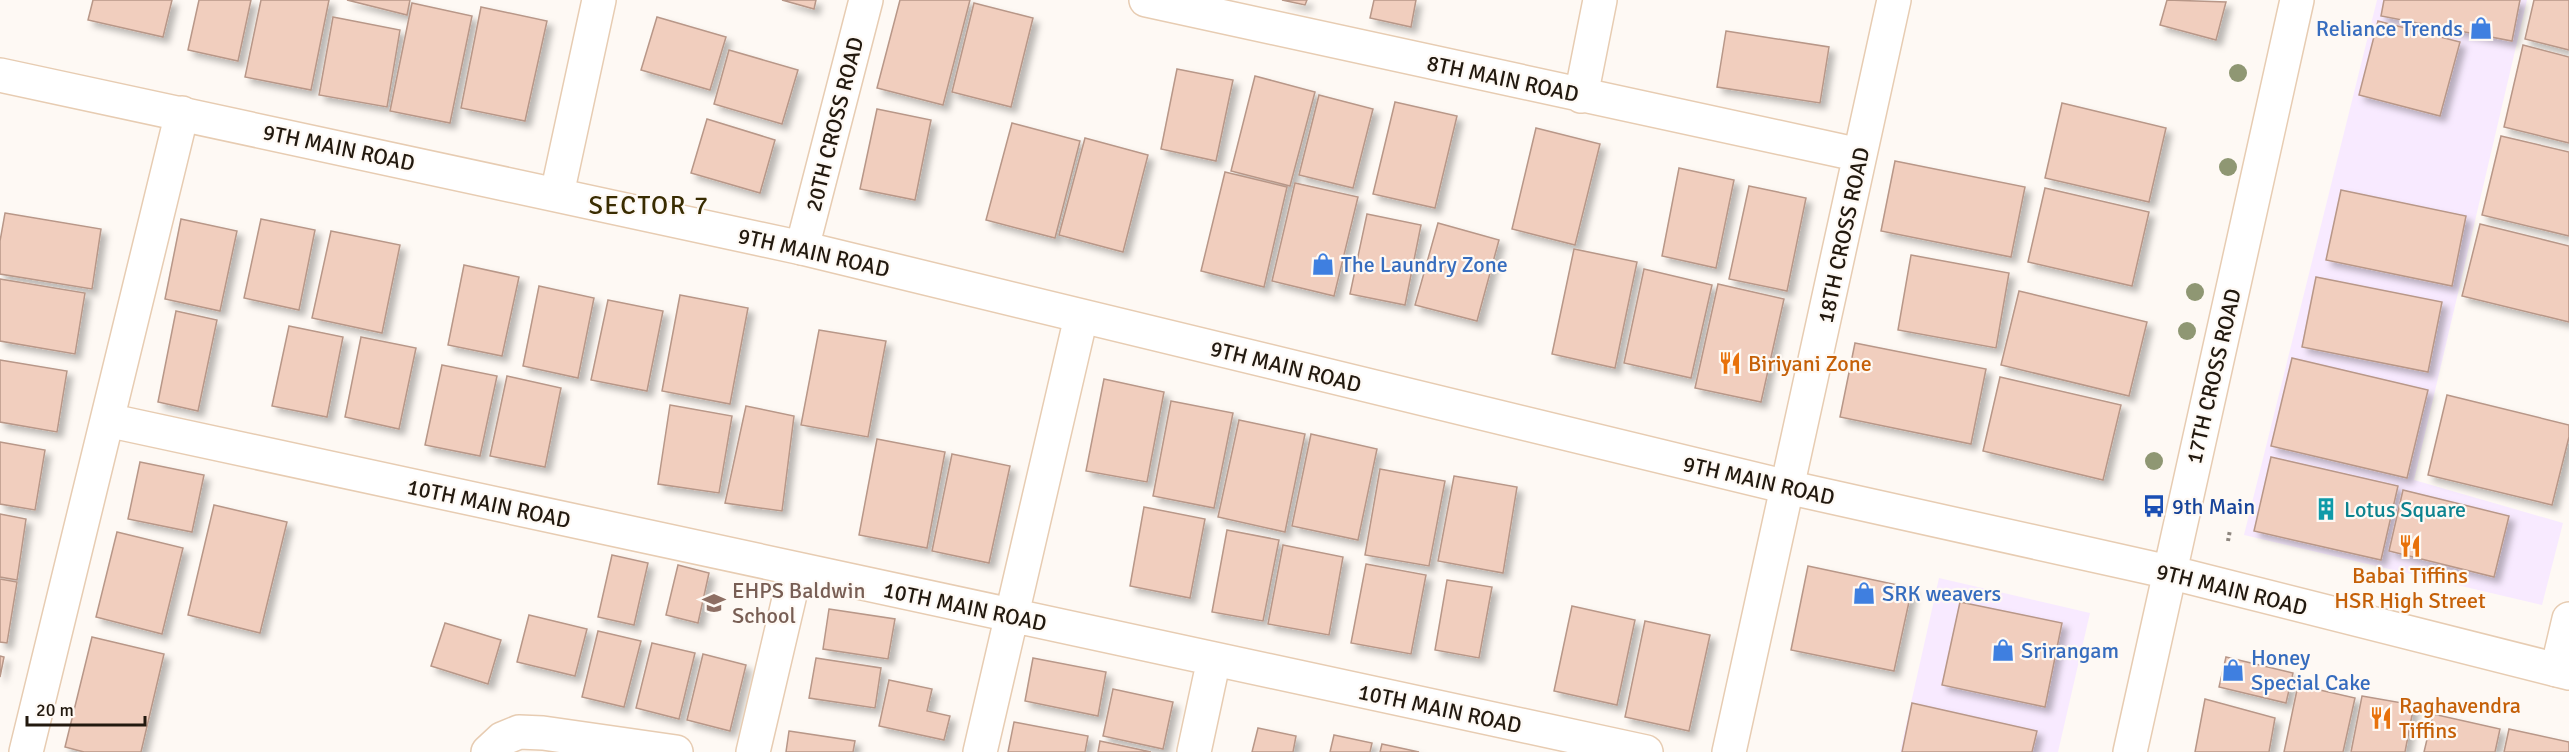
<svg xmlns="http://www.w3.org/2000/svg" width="2569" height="752" font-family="Signika,sans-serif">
	<defs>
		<filter id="shadow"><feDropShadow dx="5.5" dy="5.5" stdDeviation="3" flood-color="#0004"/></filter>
	</defs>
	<rect width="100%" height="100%" fill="#fef9f4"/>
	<path fill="#f8eaff" d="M2377 0H2527L2414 480 2563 523 2542 605 2244 535Z
		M1939 578 2090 613 2058 752H1900Z"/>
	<path fill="#f1cebe" stroke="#b89788" stroke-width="1.5" filter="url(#shadow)" d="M93 0H172L163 37 88 20Z
		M199 0H251L238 61 188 50Z
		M261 0H329L311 90 245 77Z
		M347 0H410L407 15Z
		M782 0H816L814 9Z
		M900 0H970L943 105 877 88Z
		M1282 0H1307L1305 5Z
		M1374 0H1416L1411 27 1370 18Z
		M2167 0 2226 2 2216 40 2160 25Z
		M2384 0H2520L2512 41 2381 16Z
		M2534 0H2569V50L2525 39Z
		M412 3 472 16 450 123 390 111Z
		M974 3 1033 18 1011 107 952 92Z
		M481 7 547 21 525 121 461 108Z
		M333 17 400 30 387 107 319 95Z
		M657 17 726 37 710 90 641 70Z
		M2378 21 2460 42 2440 116 2359 95Z
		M1726 31 1829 47 1820 103 1717 87Z
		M2523 45 2569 57V143L2504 127Z
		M729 50 798 70 782 124 714 104Z
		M1177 69 1233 80 1216 161 1161 149Z
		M1255 76 1315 92 1290 186 1231 171Z
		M1319 95 1373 109 1353 188 1299 175Z
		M1395 102 1457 116 1435 208 1373 194Z
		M2062 103 2166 128 2149 202 2045 178Z
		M877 109 931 120 915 200 860 189Z
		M707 119 775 140 760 193 691 173Z
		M1012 123 1080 141 1055 238 986 220Z
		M1536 128 1600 144 1575 245 1512 229Z
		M2501 136 2569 152V236L2482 215Z
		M1085 138 1148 155 1123 252 1059 235Z
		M1895 161 2025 187 2011 257 1881 231Z
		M1679 168 1734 180 1716 268 1662 256Z
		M1225 172 1287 187 1264 287 1201 271Z
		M1295 183 1358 197 1334 296 1272 281Z
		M1749 186 1806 198 1787 291 1729 279Z
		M2045 188 2149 212 2132 286 2028 262Z
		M2341 190 2466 216 2452 286 2326 260Z
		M5 213 101 229 92 289 0 274V241Z
		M1367 214 1421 225 1405 305 1350 294Z
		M181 219 237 231 220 311 165 299Z
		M261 219 315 230 299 310 244 298Z
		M1438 223 1499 240 1477 321 1415 305Z
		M2480 224 2569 246V322L2462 296Z
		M331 231 400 245 382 333 312 318Z
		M1574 249 1637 262 1615 368 1552 354Z
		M1911 255 2009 273 1996 348 1898 330Z
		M464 265 519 277 502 356 448 345Z
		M1644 269 1712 285 1691 378 1624 363Z
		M2316 277 2442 302 2428 372 2302 347Z
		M0 279 85 293 75 354 0 341Z
		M1718 284 1784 299 1761 402 1695 388Z
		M539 286 594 298 578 378 523 366Z
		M2019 291 2147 322 2129 396 2001 365Z
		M680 295 748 308 730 404 662 391Z
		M608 300 663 311 647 391 591 380Z
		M176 311 217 320 198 411 158 402Z
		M289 326 343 337 327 417 272 406Z
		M819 330 886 341 868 437 801 425Z
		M361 337 416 348 399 429 345 417Z
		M1855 343 1986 369 1971 444 1840 417Z
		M2292 358 2428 390 2407 478 2271 446Z
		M0 360 67 371 57 432 0 422Z
		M442 365 497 376 480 456 425 445Z
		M507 376 561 388 545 467 490 456Z
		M2000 377 2121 405 2103 480 1983 451Z
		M1104 379 1164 392 1147 482 1086 471Z
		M2447 395 2569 425V437L2552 505 2428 475Z
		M1171 401 1233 413 1214 508 1153 496Z
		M670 405 732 416 719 493 658 484Z
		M746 406 794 416 782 511 725 503Z
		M1239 420 1305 434 1285 532 1218 517Z
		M1311 434 1377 449 1358 540 1292 526Z
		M877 439 945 452 927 548 859 535Z
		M0 442 45 450 35 510 0 504Z
		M952 454 1010 466 989 563 932 551Z
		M2271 457 2398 486 2381 560 2254 531Z
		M140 462 204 475 192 532 128 519Z
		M1380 469 1445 481 1429 566 1365 555Z
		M1454 476 1517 487 1503 573 1438 561Z
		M2403 490 2509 516 2494 577 2389 551Z
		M214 505 287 522 260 633 188 615Z
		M1144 507 1205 519 1190 598 1130 586Z
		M0 514 26 519 17 580 0 577Z
		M1227 530 1279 540 1263 621 1212 612Z
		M117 532 183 548 162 634 96 617Z
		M1283 545 1343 557 1329 635 1268 624Z
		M612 555 648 563 634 625 598 617Z
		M1366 564 1426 575 1411 654 1351 643Z
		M678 565 709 573 698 623 666 615Z
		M1808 566 1912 588 1894 671 1791 650Z
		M0 579 17 582 7 643 0 642Z
		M1447 580 1492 587 1479 658 1435 650Z
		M1960 602 2062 623 2045 707 1942 685Z
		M1572 606 1635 620 1617 705 1554 691Z
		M829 609 895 619 888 659 823 649Z
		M529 615 587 629 575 676 517 662Z
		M1645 621 1710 635 1689 731 1625 717Z
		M445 623 501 640 488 684 431 666Z
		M598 631 641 641 624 707 582 697Z
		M92 637 164 654 141 752H84L65 747Z
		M652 643 695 653 679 719 636 708Z
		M703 654 746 665 730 731 687 720Z
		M0 656 4 657 0 677Z
		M2226 657 2293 673 2286 703 2219 687Z
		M816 658 881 668 875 708 809 698Z
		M1033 658 1106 672 1098 716 1025 701Z
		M889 680 932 689 927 711 950 716 944 740 879 726Z
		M2298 685 2355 698 2343 752H2284Z
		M1113 689 1173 702 1163 749 1103 736Z
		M2362 696 2414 705 2405 752H2351Z
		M2205 699 2275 718 2269 752H2195Z
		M1912 703 2037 731 2032 752H1902Z
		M2433 714 2500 729 2495 752H2424Z
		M1014 722 1088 736 1085 752H1008Z
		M1258 728 1296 736 1293 752H1252Z
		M2509 729 2569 742V752H2504Z
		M789 731 855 741 853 752H786Z
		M1334 735 1372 743 1370 752H1330Z
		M1100 741 1151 752H1098Z
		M1382 744 1419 752H1380Z"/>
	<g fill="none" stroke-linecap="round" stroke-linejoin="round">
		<g stroke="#e7ccb2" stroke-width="36">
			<path id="minor" d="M1146 0 1860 155
				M1581 96 1600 0
				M557 194 599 0
				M802 248 866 0
				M107 420 1646 752
				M2557 670 2569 619
				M26 752 182 113
				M488 752 502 739 519 732 543 733 676 752
				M753 752 796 569
				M980 752 1081 317
				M1194 752 1214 659
				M1729 752 1894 0"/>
		</g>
		<g stroke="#e7ccb2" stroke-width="36">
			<path id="tertiary" d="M0 75 802 248 1787 487 2169 572 2569 673
				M2130 752 2297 0"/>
		</g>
		<path stroke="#8d867e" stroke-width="4" stroke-dasharray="3 3" stroke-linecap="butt" d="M2228 541 2230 530"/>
		<use href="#minor" stroke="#fff" stroke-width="33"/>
		<use href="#tertiary" stroke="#fff" stroke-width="33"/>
	</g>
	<g fill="#8f9773">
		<circle cx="2238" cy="73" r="9"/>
		<circle cx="2228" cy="167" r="9"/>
		<circle cx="2195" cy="292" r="9"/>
		<circle cx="2187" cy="331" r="9"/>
		<circle cx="2154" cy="461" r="9"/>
	</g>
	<defs>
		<g id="shop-bare" transform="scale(1.8)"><path d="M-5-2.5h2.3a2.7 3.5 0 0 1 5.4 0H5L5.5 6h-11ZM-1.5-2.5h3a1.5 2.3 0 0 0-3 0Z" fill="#3f7fe0" stroke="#fef9f4" stroke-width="2.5" paint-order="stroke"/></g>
		<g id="restaurant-bare" transform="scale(1.8)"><path d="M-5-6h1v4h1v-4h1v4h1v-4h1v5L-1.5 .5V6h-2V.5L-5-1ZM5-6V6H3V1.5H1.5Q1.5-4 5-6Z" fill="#e8710a" stroke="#fef9f4" stroke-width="2.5" paint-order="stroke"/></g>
		<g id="bus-bare" transform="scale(1.8)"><path d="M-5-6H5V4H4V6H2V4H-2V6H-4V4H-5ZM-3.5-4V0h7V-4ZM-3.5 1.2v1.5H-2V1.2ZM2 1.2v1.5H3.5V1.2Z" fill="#1a4fb4" stroke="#fef9f4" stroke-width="2.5" paint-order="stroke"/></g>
		<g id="building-bare" transform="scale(1.8)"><path d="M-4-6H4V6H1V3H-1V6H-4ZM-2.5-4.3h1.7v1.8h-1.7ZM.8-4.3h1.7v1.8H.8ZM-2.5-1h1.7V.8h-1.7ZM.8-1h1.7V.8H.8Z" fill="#0f9aa8" stroke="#fef9f4" stroke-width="2.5" paint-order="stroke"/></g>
		<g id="school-bare" transform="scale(1.8)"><path d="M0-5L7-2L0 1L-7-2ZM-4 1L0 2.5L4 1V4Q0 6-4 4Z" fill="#8d6e63" stroke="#fef9f4" stroke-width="2.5" paint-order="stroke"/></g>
	</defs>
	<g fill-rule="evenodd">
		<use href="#shop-bare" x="2481" y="28"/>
		<use href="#shop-bare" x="1323" y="264"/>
		<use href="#restaurant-bare" x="1730" y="363"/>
		<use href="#bus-bare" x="2154" y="506"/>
		<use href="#building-bare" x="2326" y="509"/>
		<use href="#restaurant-bare" x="2410" y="546"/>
		<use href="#shop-bare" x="1864" y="593"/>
		<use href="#school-bare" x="714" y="603"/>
		<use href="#shop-bare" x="2003" y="650"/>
		<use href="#shop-bare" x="2233" y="670"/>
		<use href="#restaurant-bare" x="2381" y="718"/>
	</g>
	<g text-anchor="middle" stroke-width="4.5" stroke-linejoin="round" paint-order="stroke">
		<g font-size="22" fill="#366cbe" stroke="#fef9f4" text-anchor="start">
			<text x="2463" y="36" text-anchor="end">Reliance Trends</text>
			<text x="1341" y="272">The Laundry Zone</text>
			<text x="1882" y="601">SRK weavers</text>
			<text x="2021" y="658">Srirangam</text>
			<text x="2251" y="665">Honey<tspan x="2251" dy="25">Special Cake</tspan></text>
		</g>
		<g font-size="22" fill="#22190f" stroke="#fef9f4">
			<text transform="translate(1503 78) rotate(12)" y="8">8TH MAIN ROAD</text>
			<text transform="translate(834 124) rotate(-76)" y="8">20TH CROSS ROAD</text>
			<text transform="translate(339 147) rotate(12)" y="8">9TH MAIN ROAD</text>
			<text transform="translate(1843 235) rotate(-78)" y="8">18TH CROSS ROAD</text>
			<text transform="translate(814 252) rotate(13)" y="8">9TH MAIN ROAD</text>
			<text transform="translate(1286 366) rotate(14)" y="8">9TH MAIN ROAD</text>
			<text transform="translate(2213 376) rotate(-77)" y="8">17TH CROSS ROAD</text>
			<text transform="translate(1759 480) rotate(13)" y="8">9TH MAIN ROAD</text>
			<text transform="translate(489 503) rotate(12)" y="8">10TH MAIN ROAD</text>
			<text transform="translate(2232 589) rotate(14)" y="8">9TH MAIN ROAD</text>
			<text transform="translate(965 606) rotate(12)" y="8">10TH MAIN ROAD</text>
			<text transform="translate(1440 708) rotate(12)" y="8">10TH MAIN ROAD</text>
		</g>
		<g font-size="22" fill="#c56008" stroke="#fef9f4" text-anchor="start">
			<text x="1748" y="371">Biriyani Zone</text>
			<text x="2410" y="583" text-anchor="middle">Babai Tiffins<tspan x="2410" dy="25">HSR High Street</tspan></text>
			<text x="2399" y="713">Raghavendra<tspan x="2399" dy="25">Tiffins</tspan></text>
		</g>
		<g font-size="22" fill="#164399" stroke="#fef9f4" text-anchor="start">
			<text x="2172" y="514">9th Main</text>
		</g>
		<g font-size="22" fill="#0d838f" stroke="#fef9f4" text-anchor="start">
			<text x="2344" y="517">Lotus Square</text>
		</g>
		<g font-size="22" fill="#785e54" stroke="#fef9f4" text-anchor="start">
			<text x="732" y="598">EHPS Baldwin<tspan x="732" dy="25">School</tspan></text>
		</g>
		<g font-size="26" letter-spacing="1.5" fill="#392c01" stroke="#fef9f4">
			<text x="649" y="214">SECTOR 7</text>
		</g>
	</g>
	<path d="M27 716v9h118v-9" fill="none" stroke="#22190f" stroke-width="3"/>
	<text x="36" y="716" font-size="18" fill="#22190f" stroke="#fef9f4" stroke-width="4.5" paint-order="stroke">20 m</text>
</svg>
